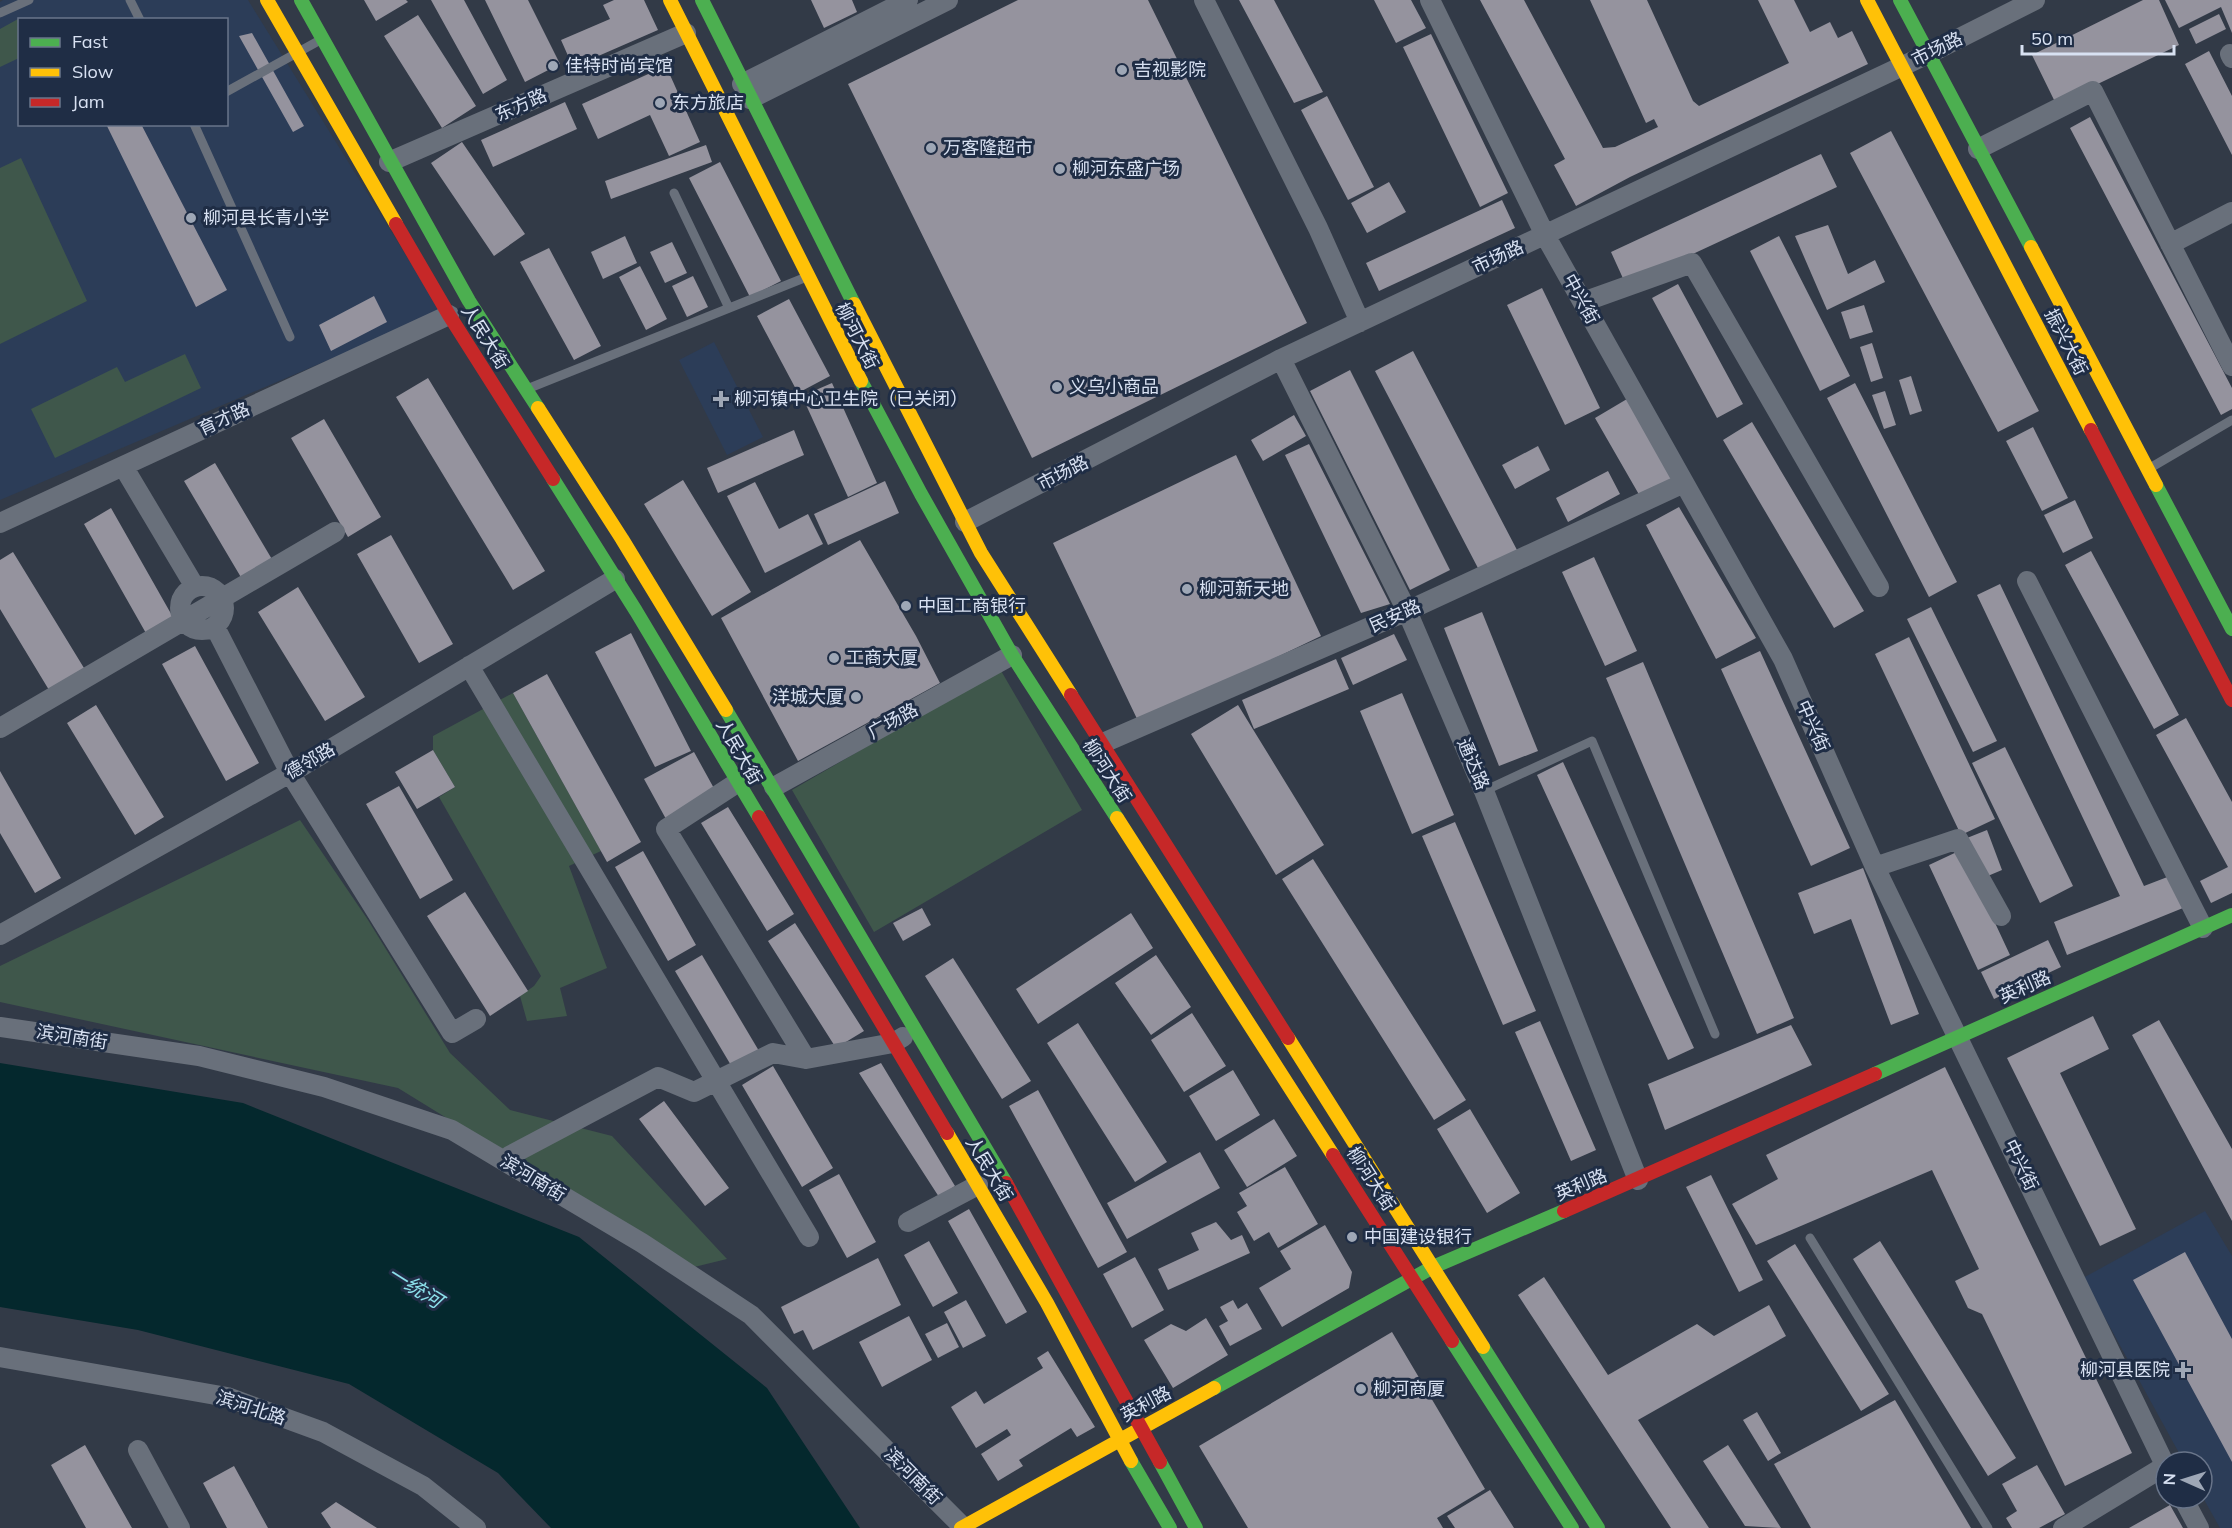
<svg xmlns="http://www.w3.org/2000/svg" width="2232" height="1528" font-family="Mulish,'Noto Sans SC',sans-serif">
	<rect width="100%" height="100%" fill="#323a47"/>
	<path fill="#2c3d58" fill-rule="evenodd" d="M3 0H248L441 312 0 500V2ZM20 20H226V124H20Z
		M714 342 763 437 727 455 679 360Z
		M2205 1211 2232 1256V1528H2220L2202 1496V1462H2184L2083 1278Z"/>
	<path fill="#3f574b" d="M18 19 19 58 0 67V29Z
		M21 158 87 301 0 344V168Z
		M185 354 201 388 55 458 31 409 117 367 125 382Z
		M1000 669 1082 810 874 932 792 790Z
		M513 693 601 851 569 866 607 968 560 988 567 1016 527 1021 520 996 534 986 541 976 439 797 455 787 433 750V736Z
		M300 820 368 920 450 1053 510 1110 612 1136 727 1259 690 1268 398 1088 0 1002V966Z"/>
	<path fill="#04282d" d="M0 1063 243 1103 579 1237 767 1388 860 1528H551L498 1473 349 1384 138 1330 0 1307Z"/>
	<path fill="#95939e" d="M364 0H406L408 2 376 21Z
		M431 0H464L507 80 483 94Z
		M485 0H528L560 64 525 82Z
		M614 0H644L658 30 573 67 561 40 610 19 603 5Z
		M811 0H852L857 12 824 28Z
		M1018 0H1148L1307 323 1032 458 848 84Z
		M1239 0H1274L1323 92 1294 103Z
		M1374 0H1411L1426 28 1396 43Z
		M1480 0H1524L1603 148 1615 147 1658 127 1654 119 1646 123 1590 0H1647L1693 101 1699 106 1789 63 1758 0H1794L1810 32 1830 22 1838 38 1852 31 1868 64 1630 177 1576 206 1554 165 1565 159Z
		M2143 0H2159L2179 45 2056 104 2032 55Z
		M2165 0H2232V33L2221 7 2179 28Z
		M2219 14 2226 29 2196 44 2189 29Z
		M418 15 476 106 442 128 384 36Z
		M252 33 304 126 293 132 239 36Z
		M1431 34 1508 193 1480 207 1403 47Z
		M2209 51 2232 96V155L2185 64Z
		M666 66 700 142 669 156 650 115 598 139 582 104Z
		M1327 96 1374 187 1348 200 1301 110Z
		M565 102 577 129 493 167 481 140Z
		M2090 117 2232 388V409L2221 415 2070 128Z
		M106 124H141L227 290 196 307Z
		M1891 131 2039 411 1998 432 1850 153Z
		M462 142 525 234 494 256 431 163Z
		M706 145 712 162 611 199 605 181Z
		M1821 154 1837 187 1626 285 1611 252Z
		M720 162 781 281 750 297 689 178Z
		M1389 182 1406 212 1367 233 1351 203Z
		M1502 200 1515 228 1379 291 1366 263Z
		M1828 225 1848 274 1875 260 1885 282 1827 310 1795 236Z
		M625 236 637 263 603 279 591 252Z
		M1779 236 1850 376 1820 391 1750 251Z
		M672 242 687 273 665 283 650 252Z
		M549 248 601 346 574 360 520 262Z
		M640 266 667 319 646 330 619 277Z
		M693 276 708 307 687 317 672 286Z
		M1678 284 1743 404 1717 418 1652 298Z
		M1542 288 1600 408 1565 425 1507 305Z
		M374 296 387 322 331 351 319 325Z
		M789 299 830 376 798 393 757 316Z
		M1864 305 1873 332 1850 339 1841 312Z
		M1872 343 1883 378 1871 382 1860 347Z
		M1413 351 1517 550 1479 570 1375 371Z
		M1350 370 1450 570 1410 590 1310 391Z
		M1911 376 1922 411 1910 415 1899 380Z
		M428 378 545 571 513 590 396 397Z
		M832 383 877 483 848 497 802 396Z
		M1855 383 1957 582 1929 597 1827 398Z
		M1885 391 1896 425 1884 429 1872 395Z
		M1627 399 1673 479 1641 498 1595 418Z
		M1294 415 1306 436 1263 461 1251 440Z
		M324 419 381 517 348 537 291 438Z
		M1752 422 1864 611 1834 628 1723 440Z
		M2033 427 2068 498 2042 511 2006 441Z
		M794 430 804 455 718 493 707 468Z
		M1309 444 1390 604 1361 613 1285 455Z
		M1538 446 1550 470 1515 489 1502 465Z
		M1236 455 1321 636 1139 723 1053 543Z
		M215 463 273 561 242 579 184 481Z
		M1608 471 1620 494 1568 522 1556 498Z
		M683 480 751 592 712 616 644 504Z
		M885 481 899 513 828 545 814 514Z
		M755 482 779 529 808 514 823 544 765 573 727 496Z
		M2075 500 2093 538 2063 553 2044 515Z
		M1679 507 1756 638 1716 659 1646 525Z
		M111 508 174 619 147 635 84 524Z
		M391 535 453 644 419 663 357 554Z
		M860 540 916 636 940 683 798 761 721 618Z
		M2091 551 2179 715 2154 729 2065 565Z
		M13 552 84 668 49 690 0 609V560Z
		M1594 557 1637 651 1605 666 1562 572Z
		M2000 584 2144 886 2170 876 2183 908 2067 955 2054 922 2120 896 1977 595Z
		M298 587 365 697 325 721 258 612Z
		M1931 607 1997 741 1973 752 1907 619Z
		M1482 612 1538 751 1499 766 1444 628Z
		M631 633 691 751 655 767 595 652Z
		M1394 634 1407 660 1353 685 1341 658Z
		M1909 637 1995 819 1961 835 1875 654Z
		M195 646 259 763 226 781 162 664Z
		M1760 651 1850 848 1811 866 1721 669Z
		M1336 659 1349 689 1254 729 1242 700Z
		M1643 662 1794 1018 1757 1034 1606 678Z
		M547 674 641 842 607 862 513 693Z
		M1402 693 1454 815 1412 834 1360 711Z
		M96 705 164 817 135 835 67 723Z
		M1238 705 1324 845 1276 875 1191 734Z
		M2186 718 2232 802V893L2211 903 2200 881 2228 867 2156 735Z
		M2005 747 2073 886 2040 903 1972 763Z
		M433 750 455 787 417 809 395 772Z
		M694 752 716 792 666 819 644 779Z
		M1563 762 1694 1048 1668 1060 1537 775Z
		M0 771 61 878 35 893 0 833Z
		M399 786 453 880 420 899 366 804Z
		M728 807 794 914 767 931 701 823Z
		M1455 822 1536 1011 1503 1025 1422 836Z
		M1987 830 2002 870 1983 878 1967 838Z
		M1961 850 2010 955 1978 970 1929 865Z
		M643 851 696 945 668 961 615 867Z
		M1313 859 1466 1100 1434 1120 1282 879Z
		M1863 868 1919 1014 1891 1025 1851 919 1814 934 1798 893Z
		M465 892 528 991 490 1016 427 916Z
		M922 908 931 925 903 941 893 923Z
		M1131 913 1153 948 1038 1024 1016 989Z
		M795 923 864 1031 836 1048 768 941Z
		M2048 940 2061 967 1994 999 1981 972Z
		M702 955 759 1051 732 1067 675 971Z
		M1156 955 1191 1007 1151 1035 1115 983Z
		M953 958 1031 1081 1002 1099 925 976Z
		M1192 1013 1226 1066 1184 1092 1151 1040Z
		M2093 1016 2109 1049 2060 1073 2136 1229 2100 1246 2007 1058Z
		M2159 1020 2232 1149V1221L2132 1035Z
		M1540 1021 1596 1150 1571 1161 1515 1032Z
		M1078 1023 1167 1162 1135 1182 1047 1043Z
		M1791 1025 1812 1065 1665 1130 1648 1084Z
		M881 1063 955 1186 939 1197 859 1073Z
		M773 1066 833 1168 802 1187 742 1085Z
		M1945 1067 2132 1453 2065 1486 1982 1314 1968 1308 1955 1281 1979 1269 1932 1170 1756 1245 1732 1204 1778 1179 1766 1155Z
		M1233 1070 1260 1115 1216 1141 1189 1096Z
		M1038 1090 1127 1252 1098 1268 1009 1106Z
		M664 1101 729 1188 705 1206 639 1119Z
		M1470 1109 1520 1193 1487 1213 1437 1129Z
		M1274 1119 1297 1156 1247 1187 1224 1150Z
		M1200 1152 1220 1188 1127 1239 1107 1203Z
		M1285 1167 1318 1224 1278 1248 1269 1232 1254 1241 1237 1212 1247 1206 1239 1193Z
		M839 1174 876 1242 847 1258 809 1190Z
		M1711 1175 1763 1280 1739 1292 1686 1187Z
		M969 1209 1027 1312 1006 1324 948 1221Z
		M1216 1222 1231 1240 1242 1235 1250 1253 1168 1290 1158 1269 1199 1250 1191 1233Z
		M1325 1225 1352 1272 1349 1288 1282 1327 1259 1288 1291 1269 1280 1251Z
		M929 1241 958 1293 933 1307 904 1255Z
		M1880 1241 2016 1458 1988 1476 1853 1259Z
		M1795 1244 1889 1394 1861 1411 1767 1261Z
		M2185 1252 2232 1339V1462L2133 1280Z
		M1135 1257 1164 1310 1132 1328 1103 1274Z
		M878 1258 901 1305 813 1350 803 1330 794 1334 781 1307Z
		M1544 1277 1608 1375 1697 1324 1714 1336 1769 1305 1786 1336 1638 1420 1709 1528H1671L1518 1295Z
		M966 1300 986 1336 963 1348 944 1312Z
		M1233 1300 1238 1309 1247 1303 1262 1329 1230 1346 1219 1326 1228 1321 1220 1307Z
		M909 1316 932 1360 882 1387 859 1342Z
		M1206 1318 1228 1355 1173 1388 1144 1340 1171 1324 1186 1331Z
		M947 1323 959 1347 938 1358 925 1334Z
		M1392 1332 1485 1489 1437 1518 1443 1528H1248L1199 1446Z
		M1048 1351 1095 1427 1077 1437 1071 1428 1019 1460 1023 1466 998 1481 981 1454 1011 1435 1007 1429 976 1448 951 1407 976 1391 984 1404 1043 1368 1037 1358Z
		M1895 1400 1971 1528H1811L1774 1464Z
		M1757 1412 1781 1453 1768 1461 1743 1420Z
		M85 1445 132 1528H86L51 1465Z
		M1728 1445 1781 1528 1745 1526 1703 1461Z
		M2037 1465 2065 1514 2039 1528H2012L2006 1518 2017 1511 2002 1484Z
		M234 1466 268 1528H227L203 1483Z
		M1490 1490 1514 1528H1455L1447 1516Z
		M336 1502 377 1528H331L321 1513Z
		M2170 1505 2183 1528H2129Z"/>
	<g fill="none" stroke-linecap="round" stroke-linejoin="round">
		<path stroke="#69707b" stroke-width="9" d="M130 0 140 20
			M0 13 29 0
			M226 92 322 39
			M194 124 290 337
			M674 193 729 308
			M527 389 804 278
			M2150 468 2232 420
			M1484 791 1592 741 1715 1034
			M1810 1238 1988 1528"/>
		<path stroke="#69707b" stroke-width="20" d="M1204 0 1318 228 1360 322
			M1430 0 1545 235 1783 659 1875 867 2166 1467
			M2230 54 2232 58
			M742 84 908 0
			M750 99 948 0
			M1978 149 2093 91 2232 366
			M389 162 686 33
			M2170 244 2232 212
			M1583 302 1692 263 1879 587
			M1281 359 1407 611 1484 791 1638 1180
			M123 466 195 587
			M965 522 1281 359 1928 54 2035 0
			M0 523 449 315
			M2027 581 2203 928
			M180 608a22 22 0 1 1 44 0a22 22 0 1 1-44 0Z
			M215 627 290 773 452 1033 476 1019
			M469 666 809 1237
			M0 728 335 532
			M1103 743 1407 611 1684 483
			M749 775 666 829 806 1059
			M774 787 1012 655
			M1875 867 1958 839 2001 916
			M0 935 304 765 615 579
			M0 1027 199 1056 324 1087 452 1130 642 1243 751 1315 964 1528
			M509 1156 658 1077 694 1092 773 1053 806 1059 893 1043 903 1037
			M908 1222 978 1185
			M0 1357 227 1397 323 1432 423 1486 476 1528
			M138 1450 180 1528
			M2183 1498 2199 1528
			M2063 1528 2165 1466"/>
		<path stroke="#4caf50" stroke-width="14" d="M301 0 469 301 538 408
			M702 0 854 304
			M1900 0 2031 247
			M861 381 921 494 1012 655 1117 818
			M553 479 636 611 759 817
			M2156 485 2232 629
			M726 710 1006 1183
			M1875 1074 2232 915
			M1452 1341 1572 1528
			M1483 1347 1598 1528
			M1214 1388 1433 1267 1564 1211
			M1131 1461 1170 1528
			M1160 1462 1196 1528"/>
		<path stroke="#ffc107" stroke-width="14" d="M267 0 396 224
			M670 0 861 381
			M1867 0 2091 430
			M2031 247 2156 485
			M854 304 981 553 1071 695
			M538 408 622 539 726 710
			M1117 818 1333 1155
			M1288 1038 1483 1347
			M947 1133 1047 1303 1131 1461
			M961 1528 1214 1388"/>
		<path stroke="#c62828" stroke-width="14" d="M396 224 449 315 553 479
			M2091 430 2232 700
			M1071 695 1288 1038
			M759 817 947 1133
			M1333 1155 1452 1341
			M1006 1183 1160 1462
			M1564 1211 1875 1074"/>
	</g>
	<g fill="#9ea7b6" stroke="#1f2d45" stroke-width="2">
		<circle cx="553" cy="66" r="6"/>
		<circle cx="1122" cy="70" r="6"/>
		<circle cx="660" cy="103" r="6"/>
		<circle cx="931" cy="148" r="6"/>
		<circle cx="1060" cy="169" r="6"/>
		<circle cx="191" cy="218" r="6"/>
		<circle cx="1057" cy="387" r="6"/>
		<path d="M718 390h6v6h6v6h-6v6h-6v-6h-6v-6h6z"/>
		<circle cx="1187" cy="589" r="6"/>
		<circle cx="906" cy="606" r="6"/>
		<circle cx="834" cy="658" r="6"/>
		<circle cx="856" cy="697" r="6"/>
		<circle cx="1352" cy="1237" r="6"/>
		<path d="M2180 1361h6v6h6v6h-6v6h-6v-6h-6v-6h6z"/>
		<circle cx="1361" cy="1389" r="6"/>
	</g>
	<g text-anchor="middle" stroke-width="6" stroke-linejoin="round" paint-order="stroke">
		<g font-size="18" fill="#d8e1f2" stroke="#1f2d45">
			<text transform="translate(1937 49) rotate(-26)" y="6">市场路</text>
			<text transform="translate(521 105) rotate(-24)" y="6">东方路</text>
			<text transform="translate(1498 257) rotate(-25)" y="6">市场路</text>
			<text transform="translate(1581 299) rotate(61)" y="6">中兴街</text>
			<text transform="translate(857 336) rotate(63)" y="6">柳河大街</text>
			<text transform="translate(485 337) rotate(58)" y="6">人民大街</text>
			<text transform="translate(2066 342) rotate(63)" y="6">振兴大街</text>
			<text transform="translate(224 419) rotate(-25)" y="6">育才路</text>
			<text transform="translate(1063 473) rotate(-27)" y="6">市场路</text>
			<text transform="translate(1395 616) rotate(-24)" y="6">民安路</text>
			<text transform="translate(893 721) rotate(-29)" y="6">广场路</text>
			<text transform="translate(1813 726) rotate(66)" y="6">中兴街</text>
			<text transform="translate(739 752) rotate(60)" y="6">人民大街</text>
			<text transform="translate(310 761) rotate(-30)" y="6">德邻路</text>
			<text transform="translate(1473 764) rotate(67)" y="6">通达路</text>
			<text transform="translate(1107 771) rotate(57)" y="6">柳河大街</text>
			<text transform="translate(2025 987) rotate(-24)" y="6">英利路</text>
			<text transform="translate(72 1037) rotate(9)" y="6">滨河南街</text>
			<text transform="translate(2021 1165) rotate(64)" y="6">中兴街</text>
			<text transform="translate(989 1169) rotate(59)" y="6">人民大街</text>
			<text transform="translate(533 1178) rotate(31)" y="6">滨河南街</text>
			<text transform="translate(1371 1179) rotate(57)" y="6">柳河大街</text>
			<text transform="translate(1581 1185) rotate(-23)" y="6">英利路</text>
			<text transform="translate(1146 1404) rotate(-28)" y="6">英利路</text>
			<text transform="translate(251 1408) rotate(18)" y="6">滨河北路</text>
			<text transform="translate(913 1476) rotate(45)" y="6">滨河南街</text>
		</g>
		<g font-size="18" fill="#d8e1f2" stroke="#1f2d45" text-anchor="start">
			<text x="565" y="72">佳特时尚宾馆</text>
			<text x="1134" y="76">吉视影院</text>
			<text x="672" y="109">东方旅店</text>
			<text x="943" y="154">万客隆超市</text>
			<text x="1072" y="175">柳河东盛广场</text>
			<text x="203" y="224">柳河县长青小学</text>
			<text x="1069" y="393">义乌小商品</text>
			<text x="734" y="405">柳河镇中心卫生院（已关闭）</text>
			<text x="1199" y="595">柳河新天地</text>
			<text x="918" y="612">中国工商银行</text>
			<text x="846" y="664">工商大厦</text>
			<text x="844" y="703" text-anchor="end">洋城大厦</text>
			<text x="1364" y="1243">中国建设银行</text>
			<text x="2170" y="1376" text-anchor="end">柳河县医院</text>
			<text x="1373" y="1395">柳河商厦</text>
		</g>
		<g font-size="20" font-style="italic" fill="#8ce0eb" stroke="#1f2d45">
			<text transform="translate(415 1287) rotate(32)" y="7">一统河</text>
		</g>
	</g>
	<rect x="18" y="18" width="210" height="108" fill="#1f2d45" stroke="#69758a" stroke-width="1.5"/>
	<rect x="30" y="38" width="30" height="9" fill="#4caf50" stroke="#69758a" stroke-width="1.5"/>
	<text x="72" y="48" font-size="18" fill="#d8e1f2">Fast</text>
	<rect x="30" y="68" width="30" height="9" fill="#ffc107" stroke="#69758a" stroke-width="1.5"/>
	<text x="72" y="78" font-size="18" fill="#d8e1f2">Slow</text>
	<rect x="30" y="98" width="30" height="9" fill="#c62828" stroke="#69758a" stroke-width="1.5"/>
	<text x="72" y="108" font-size="18" fill="#d8e1f2">Jam</text>
	<g transform="translate(2184 1480) rotate(273)"><circle r="28" fill="#1f2d45" stroke="#69758a" stroke-width="1.5"/>
	<path d="M0-4.5L10 22L0 15L-10 22Z" fill="#9ea7b6"/>
	<text y="-9" font-size="16" font-weight="bold" text-anchor="middle" fill="#d8e1f2">N</text>
	</g>
	<path d="M2022 45v9h152v-9" fill="none" stroke="#d8e1f2" stroke-width="3"/>
	<text x="2031" y="45" font-size="18" fill="#d8e1f2" stroke="#1f2d45" stroke-width="4.5" paint-order="stroke">50 m</text>
</svg>
